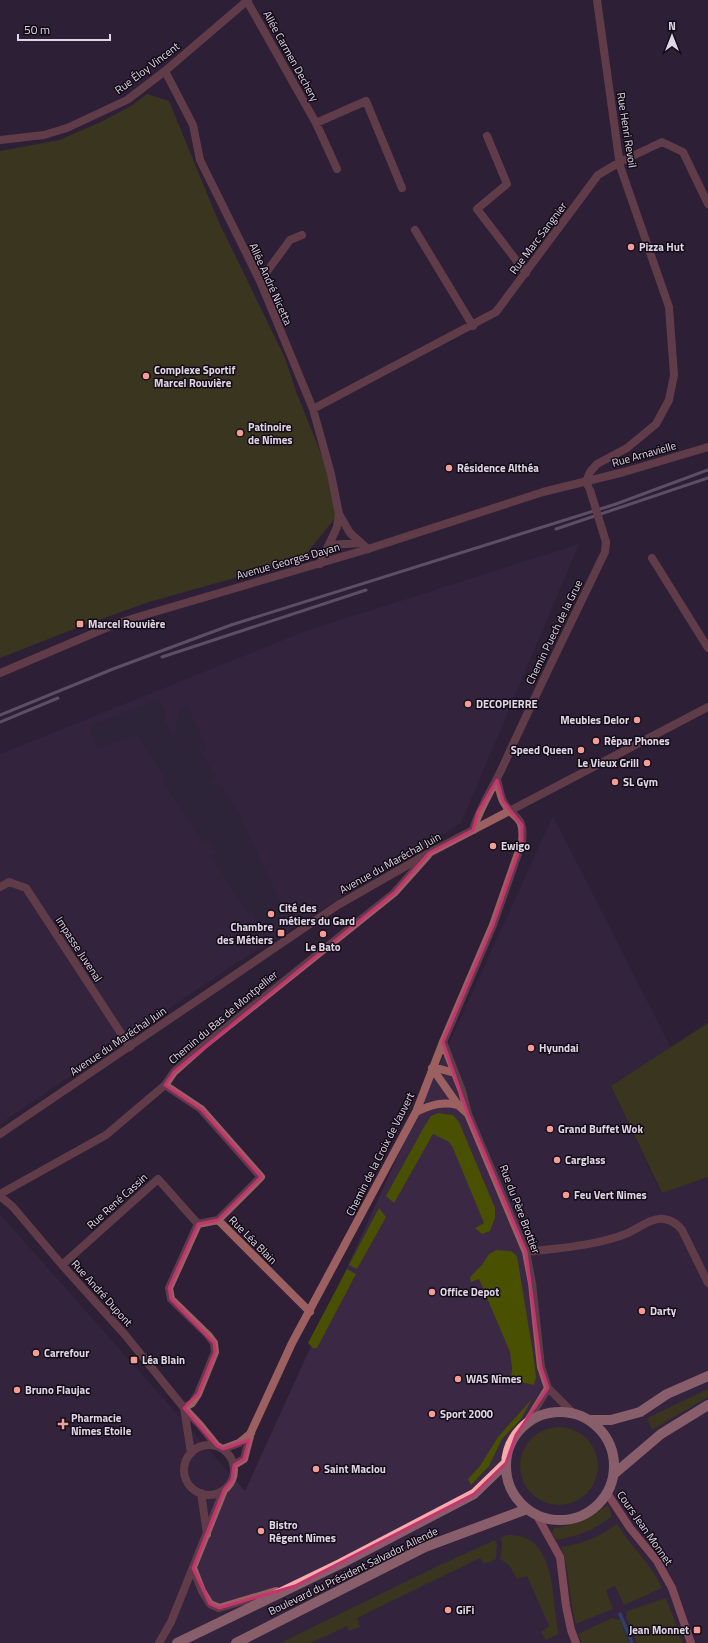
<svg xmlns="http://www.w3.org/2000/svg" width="708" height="1643" font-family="'Titillium Web',sans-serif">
	<rect width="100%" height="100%" fill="#2e1f37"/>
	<path fill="#3a2844" d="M579 544 461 823 230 967 0 1124V754L303 632Z
		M553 816 671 1048 611 1086 661 1193 708 1177V1643H0V1214L245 1491Z"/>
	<path fill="#2e2b3c" d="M159 699 166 711 164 720 174 735 180 709 187 705 207 749 201 753 216 776 210 780 214 786 220 783 242 817 241 818 278 897 289 915 263 932 252 914 249 916 211 856 217 853 208 839 202 842 164 784 165 777 137 735 97 749 89 726Z"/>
	<path fill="#495000" d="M147 94 169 101 218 220 285 358 297 394 330 476 336 517 302 559 149 602 79 627 0 658V151L59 140 103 121 131 106Z
		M708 1023V1177L662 1193 611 1086Z
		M438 1113 453 1115 459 1122 495 1208V1218L490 1231 482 1234 475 1228 484 1223 453 1148 449 1142 433 1134 394 1203 386 1196 424 1127 431 1116Z
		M379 1208 386 1217 357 1269 349 1265Z
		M496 1250 511 1251 517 1256 533 1353 536 1377 534 1385 511 1380 512 1368 510 1352 479 1279 471 1282 470 1277 482 1265 489 1254Z
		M347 1269 356 1274 317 1348H313L308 1343Z
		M708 1389V1397L652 1430 647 1418Z
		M532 1399 521 1419 502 1439 489 1466 471 1485 468 1479 480 1466 498 1437Z
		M520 1466a39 39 0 1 1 78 0a39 39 0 1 1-78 0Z
		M608 1505 612 1516C595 1530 578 1536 557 1540L552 1533 554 1528C577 1525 589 1518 608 1505Z
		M617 1524C631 1547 651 1563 662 1588L624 1605 615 1586 606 1590 613 1609 576 1624C568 1599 571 1572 561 1547 584 1543 598 1538 617 1524Z
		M508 1535C558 1533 551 1601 559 1634L546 1640 541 1632 549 1626 527 1576 517 1579 509 1565 500 1559 502 1546 501 1537Z
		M495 1540 497 1545 496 1559 484 1564 480 1558 357 1618 360 1627 349 1631 347 1626 311 1643H280L440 1565Z
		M666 1598 683 1643H637L626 1617 627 1611Z
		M612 1618 620 1620 629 1643H582L578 1634Z"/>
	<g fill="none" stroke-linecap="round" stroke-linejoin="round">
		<path stroke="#2a68a7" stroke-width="3.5" d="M620 1614 632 1643"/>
		<path stroke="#9d6061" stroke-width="8" d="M247 1 316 123 337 169
			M165 71 193 125 200 160 260 281 313 409 331 474 339 514 350 533 368 549
			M316 123 366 101 402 188
			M487 136 507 184 477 209 526 273
			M415 230 473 326
			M260 281 290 240 302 235
			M313 409 496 312 598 175 620 162 662 142 683 152 708 204
			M588 486 586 481 590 472 597 464 627 448 656 424 669 400 674 375 669 307 620 166 597 0
			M329 545 361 543
			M652 558 708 648
			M320 564 337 527 339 514
			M473 830C480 806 494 787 504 764 536 693 571 623 605 552L606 542
			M0 887 9 882 26 888 130 1047
			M443 1042 462 1091 468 1114 526 1252 532 1283 541 1367 548 1388 573 1413
			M432 1068 458 1105 468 1114
			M432 1068 440 1069 455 1073
			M165 1085 201 1109 261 1177 218 1220 310 1312
			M416 1112C431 1105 442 1101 458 1105
			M0 1194 106 1135 165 1085 174 1072 202 1047 394 893 428 855
			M0 1196 13 1207 62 1265 126 1336 184 1408 200 1425 217 1446
			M198 1224 218 1220
			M526 1252C559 1248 596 1246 628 1233 639 1228 652 1217 664 1219 672 1220 678 1225 682 1230L708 1283
			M62 1265 158 1179 198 1224 169 1288 171 1299 208 1335 214 1343 215 1352 198 1394 192 1403 184 1408
			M184 1408 191 1453
			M526 1424 548 1388
			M184 1470a25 25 0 1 1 50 0a25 25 0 1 1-50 0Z
			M223 1449 239 1443 251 1433
			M234 1465 244 1459 251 1432 292 1343 416 1112 443 1042 493 925 522 842C525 813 513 821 503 801 500 795 499 786 497 780
			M201 1493 207 1534
			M193 1568 202 1591 210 1604 219 1608 276 1591
			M159 1643 171 1622 224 1490"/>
		<path stroke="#9d6061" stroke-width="8" d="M0 140 44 135 67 128 127 100 165 71 248 0
			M0 673 113 625 141 616 368 549 543 492 624 472 708 447
			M0 1134 338 905 429 853 708 707"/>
		<path stroke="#e17f82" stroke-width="8" d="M607 1493 630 1528 657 1561 672 1588 691 1643
			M536 1514 560 1557 566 1606 571 1630 576 1643"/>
		<path stroke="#f7aaaa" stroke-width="10" d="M506 1466a54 54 0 1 1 108 0a54 54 0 1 1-108 0Z
			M588 1420H611L640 1412 667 1394 708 1376
			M614 1474 661 1434 708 1405
			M177 1643 340 1564 474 1494 506 1463
			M236 1643 425 1547 527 1509"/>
		<path stroke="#94889b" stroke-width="3" d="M556 529 708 478
			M162 657 366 590
			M0 715 113 669 231 625 616 504 708 470
			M0 722 58 698"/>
		<path stroke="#9d6061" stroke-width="8" d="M590 490 606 542"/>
	</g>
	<path d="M0 0H708V1643H0ZM497 780 503 801 522 825V842L493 925 443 1042 468 1114 526 1252 541 1367 548 1388 516 1435 506 1463 474 1494 295 1586 219 1608 210 1604 193 1568 224 1490 232 1480 234 1465 244 1459 249 1440 223 1449 217 1446 184 1408 198 1394 215 1352 214 1343 171 1299 169 1288 198 1224 218 1220 261 1177 201 1109 165 1085 174 1072 394 893 429 853 473 830 478 812Z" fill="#2e1f37" fill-opacity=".55" fill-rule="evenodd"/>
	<path fill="none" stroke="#c63470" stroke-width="3" stroke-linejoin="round" d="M497 780 503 801 522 825V842L493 925 443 1042 468 1114 526 1252 541 1367 548 1388 516 1435 506 1463 474 1494 295 1586 219 1608 210 1604 193 1568 224 1490 232 1480 234 1465 244 1459 249 1440 223 1449 217 1446 184 1408 198 1394 215 1352 214 1343 171 1299 169 1288 198 1224 218 1220 261 1177 201 1109 165 1085 174 1072 394 893 429 853 473 830 478 812Z"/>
	<g fill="#f59c94" stroke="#130c17" stroke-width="1.5">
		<circle cx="631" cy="247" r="4"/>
		<circle cx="146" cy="376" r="4"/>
		<circle cx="240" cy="433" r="4"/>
		<circle cx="449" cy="468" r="4"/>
		<rect x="76" y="620" width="8" height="8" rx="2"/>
		<circle cx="468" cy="704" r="4"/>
		<circle cx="637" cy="720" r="4"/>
		<circle cx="596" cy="741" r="4"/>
		<circle cx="581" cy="750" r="4"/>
		<circle cx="647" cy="763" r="4"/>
		<circle cx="615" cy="782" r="4"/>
		<circle cx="493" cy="846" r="4"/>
		<circle cx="271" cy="914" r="4"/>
		<rect x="277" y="929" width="8" height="8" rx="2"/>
		<circle cx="323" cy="934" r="4"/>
		<circle cx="531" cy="1048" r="4"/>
		<circle cx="550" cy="1129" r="4"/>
		<circle cx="557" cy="1160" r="4"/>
		<circle cx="566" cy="1195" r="4"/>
		<circle cx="432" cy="1292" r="4"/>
		<circle cx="642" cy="1311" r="4"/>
		<circle cx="36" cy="1353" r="4"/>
		<rect x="130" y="1356" width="8" height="8" rx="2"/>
		<circle cx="458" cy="1379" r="4"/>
		<circle cx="17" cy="1390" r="4"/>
		<circle cx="432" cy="1414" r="4"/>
		<path d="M61 1418h4v4h4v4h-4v4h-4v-4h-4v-4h4z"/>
		<circle cx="316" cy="1469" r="4"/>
		<circle cx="261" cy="1531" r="4"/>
		<circle cx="448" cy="1610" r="4"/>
		<rect x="693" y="1626" width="8" height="8" rx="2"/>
	</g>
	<g text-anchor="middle" stroke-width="3" stroke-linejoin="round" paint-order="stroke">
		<g font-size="11" fill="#e0d6e6" stroke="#130c17">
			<text transform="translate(291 56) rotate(61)" y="4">Allée Carmen Dechery</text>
			<text transform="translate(147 68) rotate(-37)" y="4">Rue Éloy Vincent</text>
			<text transform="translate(627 130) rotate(81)" y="4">Rue Henri Revoil</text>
			<text transform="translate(538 238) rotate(-53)" y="4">Rue Marc Sangnier</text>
			<text transform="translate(271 284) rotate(66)" y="4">Allée André Nicetta</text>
			<text transform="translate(644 454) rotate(-16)" y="4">Rue Arnavielle</text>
			<text transform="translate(288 561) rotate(-16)" y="4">Avenue Georges Dayan</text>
			<text transform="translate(554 632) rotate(-64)" y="4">Chemin Puech de la Grue</text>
			<text transform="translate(390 863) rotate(-29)" y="4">Avenue du Maréchal Juin</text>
			<text transform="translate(79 949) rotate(57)" y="4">Impasse Juvenal</text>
			<text transform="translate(223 1017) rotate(-40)" y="4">Chemin du Bas de Montpellier</text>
			<text transform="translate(118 1041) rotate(-34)" y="4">Avenue du Maréchal Juin</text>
			<text transform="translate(380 1154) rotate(-63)" y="4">Chemin de la Croix de Vauvert</text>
			<text transform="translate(117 1201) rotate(-42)" y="4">Rue René Cassin</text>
			<text transform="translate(520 1209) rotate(69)" y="4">Rue du Père Brottier</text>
			<text transform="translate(253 1240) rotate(45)" y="4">Rue Léa Blain</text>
			<text transform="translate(102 1293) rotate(48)" y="4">Rue André Dupont</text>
			<text transform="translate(645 1528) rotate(55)" y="4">Cours Jean Monnet</text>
			<text transform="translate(353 1571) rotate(-26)" y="4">Boulevard du Président Salvador Allende</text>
		</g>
		<g font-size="11" font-weight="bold" fill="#e0d6e6" stroke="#130c17" text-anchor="start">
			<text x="639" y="251">Pizza Hut</text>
			<text x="154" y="374">Complexe Sportif<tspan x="154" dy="13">Marcel Rouvière</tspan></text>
			<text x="248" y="431">Patinoire<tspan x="248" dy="13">de Nîmes</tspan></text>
			<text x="457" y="472">Résidence Althéa</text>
			<text x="88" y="628">Marcel Rouvière</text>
			<text x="476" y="708">DECOPIERRE</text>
			<text x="629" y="724" text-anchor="end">Meubles Delor</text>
			<text x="604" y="745">Répar Phones</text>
			<text x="573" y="754" text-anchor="end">Speed Queen</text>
			<text x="639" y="767" text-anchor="end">Le Vieux Grill</text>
			<text x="623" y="786">SL Gym</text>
			<text x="501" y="850">Ewigo</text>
			<text x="279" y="912">Cité des<tspan x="279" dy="13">métiers du Gard</tspan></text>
			<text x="273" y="931" text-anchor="end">Chambre<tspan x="273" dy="13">des Métiers</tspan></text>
			<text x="323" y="951" text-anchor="middle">Le Bato</text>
			<text x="539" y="1052">Hyundai</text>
			<text x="558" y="1133">Grand Buffet Wok</text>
			<text x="565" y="1164">Carglass</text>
			<text x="574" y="1199">Feu Vert Nimes</text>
			<text x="440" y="1296">Office Depot</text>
			<text x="650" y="1315">Darty</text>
			<text x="44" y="1357">Carrefour</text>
			<text x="142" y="1364">Léa Blain</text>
			<text x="466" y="1383">WAS Nîmes</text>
			<text x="25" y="1394">Bruno Flaujac</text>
			<text x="440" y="1418">Sport 2000</text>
			<text x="71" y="1422">Pharmacie<tspan x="71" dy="13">Nîmes Etoile</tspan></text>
			<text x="324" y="1473">Saint Maclou</text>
			<text x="269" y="1529">Bistro<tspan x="269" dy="13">Régent Nîmes</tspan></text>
			<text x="456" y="1614">GiFi</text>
			<text x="689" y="1634" text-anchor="end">Jean Monnet</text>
		</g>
	</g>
	<g transform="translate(672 36)" stroke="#130c17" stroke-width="3" paint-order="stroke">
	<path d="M0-3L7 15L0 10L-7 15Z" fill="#e0d6e6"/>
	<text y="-6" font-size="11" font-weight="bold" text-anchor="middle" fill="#e0d6e6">N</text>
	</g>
	<path d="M18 34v6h92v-6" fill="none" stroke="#e0d6e6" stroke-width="2"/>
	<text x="24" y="34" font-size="12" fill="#e0d6e6" stroke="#130c17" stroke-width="3" paint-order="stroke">50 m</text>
</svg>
